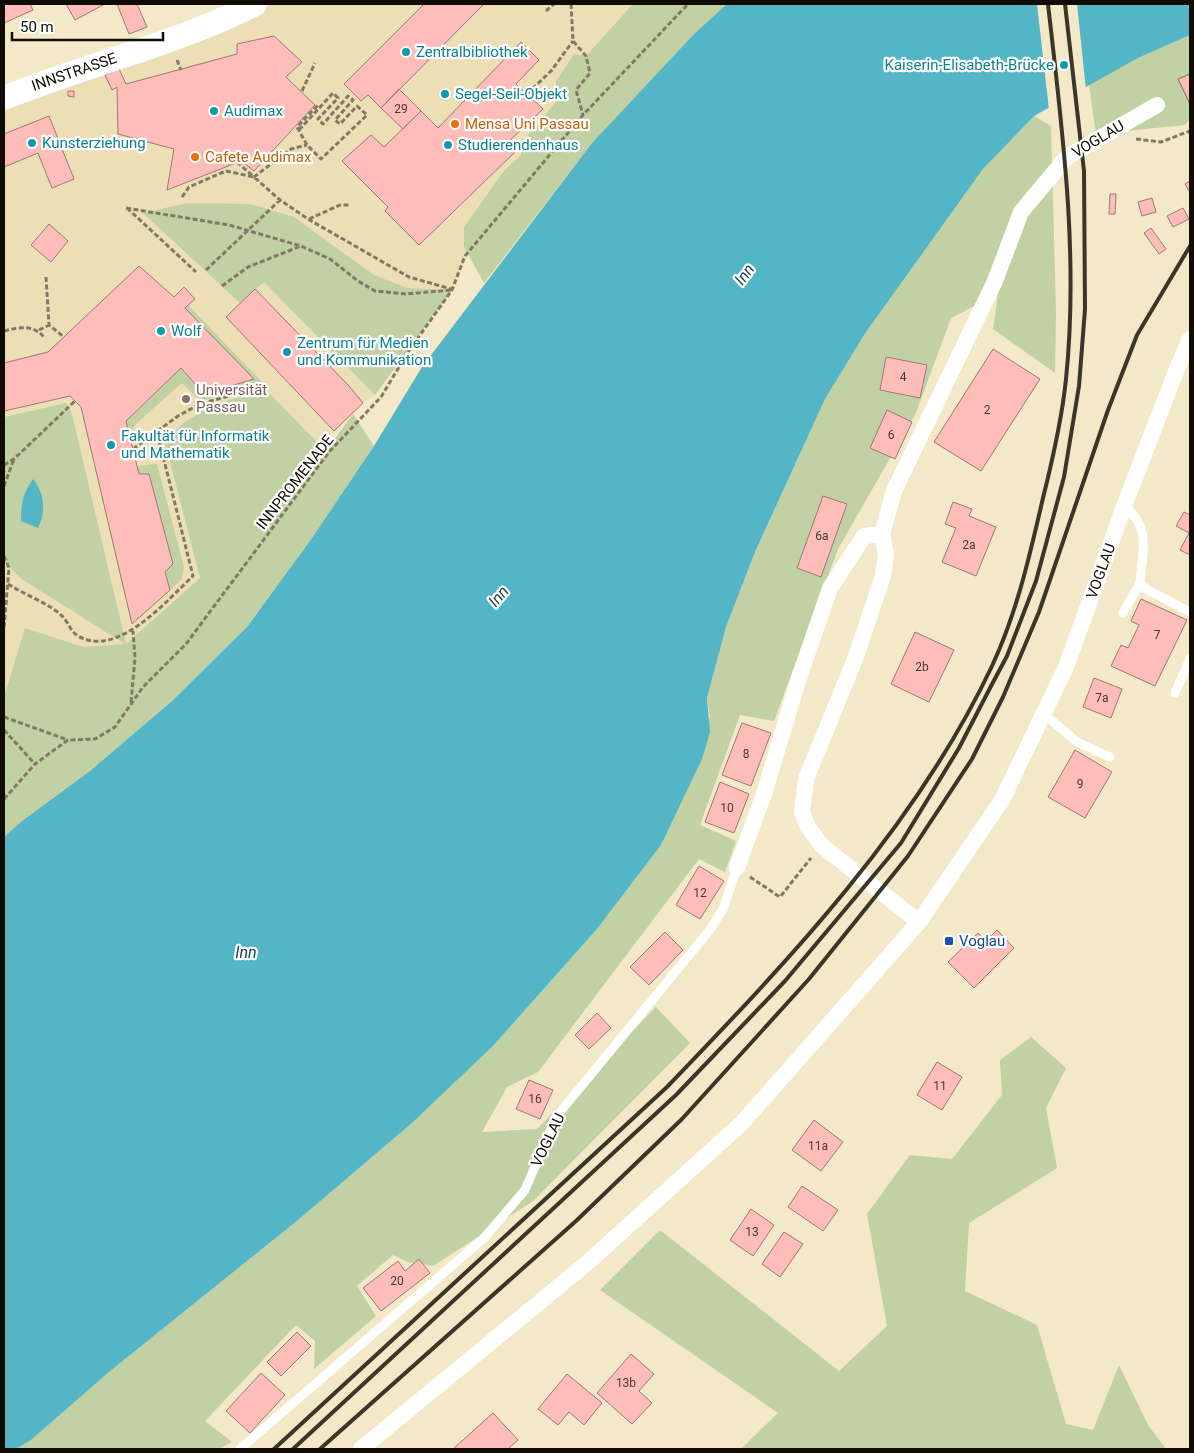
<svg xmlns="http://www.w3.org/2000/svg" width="1194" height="1453" font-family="Roboto,sans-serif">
	<rect width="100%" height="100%" fill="#f3e8c7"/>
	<path fill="#ecdfb6" d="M255 4H688L583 115 465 256 452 290 375 395 363 403 319 446 4 799V98Z"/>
	<path fill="#c1d1a3" d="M633 4H727L695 33 592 143 484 283 464 247V227L503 172 521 155 527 136 556 102V81L574 54 586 56Z
		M1190 35V119L1185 125 1096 134 1089 85 1138 58Z
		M1034 116 1051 126 1056 312 1055 373 993 329 998 294 951 318 916 413 838 549 774 721 740 715 700 825 736 841 725 872 699 859 538 1072 507 1087 482 1132 537 1129 656 1007 690 1043 533 1201 433 1266 408 1262 393 1255 357 1286 376 1316 314 1369 315 1341 296 1325 205 1421 232 1442 218 1449H16L31 1440 109 1372 298 1220 412 1123 493 1046 597 929 661 845 710 717 707 698 726 627 755 552 825 399 866 332 983 169Z
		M187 203 251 204 294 217 374 275 407 288 452 290 375 395 264 282 240 303 143 213Z
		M188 305 263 383 234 392 232 385 253 379 185 308Z
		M181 368 204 394 227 387 229 394 200 401 182 383 137 423 129 434 126 421Z
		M266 390 326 451 353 414 374 446 312 538 247 627 172 701 90 771 22 821 4 837V697L25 628 83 647 125 644 23 580 4 562V417L66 403 72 414 126 644 200 578 165 442 183 423 197 415 199 408Z
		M157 464 184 567 182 579 170 590 165 572 173 564 149 474H139L137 466Z
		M1031 1037 1066 1068 1046 1108 1057 1168 969 1223 965 1291 1037 1325 1066 1424 1093 1430 1119 1365 1148 1425 1166 1449H741L778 1413 600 1290 660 1230 839 1371 887 1326 867 1214 910 1155 952 1159 1002 1095 1000 1060Z"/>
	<path fill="#53b5c6" d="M727 4H1190V35L1138 58 1034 116 983 169 866 332 825 399 755 552 726 627 707 698 710 732 702 759 661 845 597 929 493 1046 412 1123 298 1220 109 1372 31 1440 16 1449H4V837L22 821 90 771 172 701 247 627 312 538 374 446 422 367 592 143 695 33Z
		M33 479C45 494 46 511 38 528L21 521C21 505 23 492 33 479Z"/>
	<path fill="#f3e8c7" d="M1037 4H1077L1086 90 1049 110Z"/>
	<path fill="#febdb9" stroke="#9c7876" d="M4 4H30L33 10 4 23Z
		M66 4H105L75 20Z
		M117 4H137L147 27 129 34Z
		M424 4H484L381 108 368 95 361 101 344 84Z
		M274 36 302 62 286 77 315 105 254 171 241 161 167 190 174 149 118 134 117 87 112 90 105 75 119 69 126 84 237 54V44Z
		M521 42 539 60 516 84 543 109 507 143 515 152 419 245 385 211 388 207 342 161 371 135 384 147 421 111 438 128Z
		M1190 74V104L1178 79Z
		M1190 74V104L1178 79Z
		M399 89 421 111 403 129 381 108Z
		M68 91H74V97L68 96Z
		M49 116 74 179 52 188 38 153 4 167V134Z
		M1190 181V193L1185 184Z
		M1110 194H1116L1115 214H1109Z
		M1152 198 1156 212 1142 216 1138 202Z
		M1183 208 1189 219 1173 227 1167 216Z
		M49 224 68 241 51 262 31 245Z
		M1151 228 1166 249 1159 254 1144 233Z
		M139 266 174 297 184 287 195 299 185 308 254 379 204 394 181 368 126 421 139 474H149L173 564 165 572 170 590 132 624 81 407 70 396 4 411V363L48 352Z
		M255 289 349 386 363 403 334 431 226 317Z
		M993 349 1040 379 981 471 934 442Z
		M886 357 927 365 920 398 880 390Z
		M887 410 912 422 895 459 870 448Z
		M823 496 847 504 821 577 797 568Z
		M953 502 972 509 969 516 996 527 976 576 942 562 956 528 945 524Z
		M1184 512 1190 515V555L1180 550 1189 533 1176 526Z
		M1141 599 1187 620 1155 686 1111 666 1121 645 1128 648 1139 625 1131 621Z
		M915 632 954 650 929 702 891 684Z
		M1094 678 1122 689 1111 718 1083 707Z
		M742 723 771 733 751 786 722 775Z
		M1075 750 1112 772 1085 818 1048 797Z
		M720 782 749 794 734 833 705 822Z
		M699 866 724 881 700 919 676 905Z
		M997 930 1014 948 974 988 948 962 978 933 986 941Z
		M665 932 683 950 649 985 630 967Z
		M597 1013 611 1028 589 1049 575 1035Z
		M937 1062 962 1077 942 1110 917 1095Z
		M529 1080 553 1090 540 1119 516 1109Z
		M814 1120 843 1142 821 1171 792 1150Z
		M802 1186 838 1210 823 1231 788 1207Z
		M751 1209 774 1225 753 1256 730 1240Z
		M784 1232 803 1244 780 1277 762 1264Z
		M419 1259 430 1273 381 1311 363 1288 398 1261 405 1271Z
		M297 1332 311 1346 281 1376 267 1362Z
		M631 1354 654 1374 639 1391 652 1403 632 1424 597 1393Z
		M261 1373 285 1395 250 1433 226 1411Z
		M567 1374 602 1403 584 1425 569 1412 558 1425 538 1409Z
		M493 1413 518 1440 508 1449H453Z"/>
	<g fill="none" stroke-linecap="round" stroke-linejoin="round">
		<path stroke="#817965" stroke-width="3" stroke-dasharray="5 2.5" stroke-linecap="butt" d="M571 4 573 41 586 56 590 73 576 90 583 115
			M546 11 554 4
			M177 60 181 70
			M302 91 315 63
			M527 94 551 71 573 41
			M299 130 333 93 338 98 318 119 323 124 348 96 353 100 335 120 340 124 357 106 367 115 321 159 307 145 297 127 318 105
			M1136 139 1161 142 1190 131
			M237 162 254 177 291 149 307 145
			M182 197 189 187 226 171 254 177 280 200 308 219 409 277 451 289
			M126 208 229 225 301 246 330 259 358 281 375 291 406 294 451 290
			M127 208 196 272
			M309 219 340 205H350
			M206 270 280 200
			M46 277 49 325 64 337
			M222 286 248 267 301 246
			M39 330 49 325
			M4 331C20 327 33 324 45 338
			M229 386 232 395
			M133 449 178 416 200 404 265 386
			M4 465 14 459 75 401
			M4 486 14 459
			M4 556 9 568 4 628
			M8 584C23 594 50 604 61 615 68 621 70 631 78 636 118 659 167 600 193 576L157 432
			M131 702 135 658 133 631
			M4 717 68 740
			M4 730 35 764
			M4 799 35 764 68 740 95 739 115 727 143 687 186 644 329 452 381 397 408 352 452 290 465 256 583 115 688 4
			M750 877 780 897 811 858"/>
		<path stroke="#fff" stroke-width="9" d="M1125 506C1152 529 1142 553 1140 583L1146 589 1190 612
			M1123 613 1140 583
			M1175 693 1190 659
			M1044 714 1077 742 1110 757
			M240 1449 484 1238 525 1190 556 1117 709 931 723 909 737 868"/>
		<path stroke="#fff" stroke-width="16" d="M737 868 765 791 798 681 830 588 864 536 882 534
			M919 922 822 846 808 827 802 812 806 779 855 659 883 576 886 554 882 534 894 491 995 281 1021 212 1067 157 1157 105
			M361 1449 586 1264 742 1123 919 922 1002 800 1066 667 1129 493 1177 369 1190 339"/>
		<path stroke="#fff" stroke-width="24" d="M4 98C87 64 175 45 255 4"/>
		<path stroke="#3b3628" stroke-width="4" d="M274 1449 667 1087C789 960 916 827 992 666 1017 613 1030 554 1043 498 1053 458 1062 419 1066 379 1079 254 1062 128 1048 4
			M293 1449 676 1095 785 981 901 843 959 748 990 688 1007 656 1036 581 1064 477 1079 386 1085 309 1084 171 1065 4
			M320 1449 576 1221 682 1119 809 979 908 856 972 759 1003 697 1039 612 1108 410 1137 335 1190 246"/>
	</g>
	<g fill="#0f9aa8" stroke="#fff" stroke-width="2">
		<circle cx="406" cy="52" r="5"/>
		<circle cx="1064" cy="65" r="5"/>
		<circle cx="445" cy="94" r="5"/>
		<circle cx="214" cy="111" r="5"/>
		<circle cx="32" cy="143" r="5"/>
		<circle cx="448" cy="145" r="5"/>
		<circle cx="161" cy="331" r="5"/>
		<circle cx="287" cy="352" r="5"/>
		<circle cx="111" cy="445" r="5"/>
	</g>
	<g fill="#e8710a" stroke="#fff" stroke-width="2">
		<circle cx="455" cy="124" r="5"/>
		<circle cx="195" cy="157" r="5"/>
	</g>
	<circle fill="#8d6e63" stroke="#fff" stroke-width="2" cx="186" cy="399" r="5"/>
	<rect fill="#1a4fb4" stroke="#fff" stroke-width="2" x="944" y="936" width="10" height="10" rx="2.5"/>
	<g text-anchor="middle" stroke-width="4.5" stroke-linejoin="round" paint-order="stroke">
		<g font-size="12" fill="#4c3830">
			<text x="401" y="113">29</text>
			<text x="903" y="381">4</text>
			<text x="987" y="414">2</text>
			<text x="891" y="439">6</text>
			<text x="822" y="540">6a</text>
			<text x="969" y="549">2a</text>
			<text x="1157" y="639">7</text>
			<text x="922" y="671">2b</text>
			<text x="1102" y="702">7a</text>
			<text x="746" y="758">8</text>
			<text x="1080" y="788">9</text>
			<text x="727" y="812">10</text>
			<text x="700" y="897">12</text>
			<text x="940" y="1090">11</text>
			<text x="535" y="1103">16</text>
			<text x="818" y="1150">11a</text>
			<text x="752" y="1236">13</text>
			<text x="397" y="1285">20</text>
			<text x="626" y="1387">13b</text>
		</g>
		<g font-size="15" fill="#0d838f" stroke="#fff" text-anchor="start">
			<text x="416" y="57">Zentralbibliothek</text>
			<text x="1054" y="70" text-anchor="end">Kaiserin-Elisabeth-Brücke</text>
			<text x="455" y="99">Segel-Seil-Objekt</text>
			<text x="224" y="116">Audimax</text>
			<text x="42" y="148">Kunsterziehung</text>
			<text x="458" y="150">Studierendenhaus</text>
			<text x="171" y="336">Wolf</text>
			<text x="297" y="348">Zentrum für Medien<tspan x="297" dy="17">und Kommunikation</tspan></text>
			<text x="121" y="441">Fakultät für Informatik<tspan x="121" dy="17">und Mathematik</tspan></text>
		</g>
		<g font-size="15" fill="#100c03" stroke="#fff">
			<text transform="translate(74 72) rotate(-19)" y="5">INNSTRASSE</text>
			<text transform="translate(1098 139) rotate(-31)" y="5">VOGLAU</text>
			<text transform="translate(295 482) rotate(-52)" y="5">INNPROMENADE</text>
			<text transform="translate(1101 571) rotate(-70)" y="5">VOGLAU</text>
			<text transform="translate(548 1140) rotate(-64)" y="5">VOGLAU</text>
		</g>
		<g font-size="15" fill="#c56008" stroke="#fff" text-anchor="start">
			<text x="465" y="129">Mensa Uni Passau</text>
			<text x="205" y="162">Cafete Audimax</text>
		</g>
		<g font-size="15" fill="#785e54" stroke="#fff" text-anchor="start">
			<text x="196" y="395">Universität<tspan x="196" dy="17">Passau</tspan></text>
		</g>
		<g font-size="15" fill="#164399" stroke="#fff" text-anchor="start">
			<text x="959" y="946">Voglau</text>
		</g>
		<g font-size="16" font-style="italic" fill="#18444c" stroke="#fff">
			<text transform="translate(744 274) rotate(-53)" y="6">Inn</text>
			<text transform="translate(498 596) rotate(-50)" y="6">Inn</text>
			<text x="246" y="958">Inn</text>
		</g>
	</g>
	<rect width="1194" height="1453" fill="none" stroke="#100c03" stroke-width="10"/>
	<path d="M12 32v8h151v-8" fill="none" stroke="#100c03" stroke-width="2.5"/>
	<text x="20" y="32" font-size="15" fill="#100c03" stroke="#ffffff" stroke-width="4" paint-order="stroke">50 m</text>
</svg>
